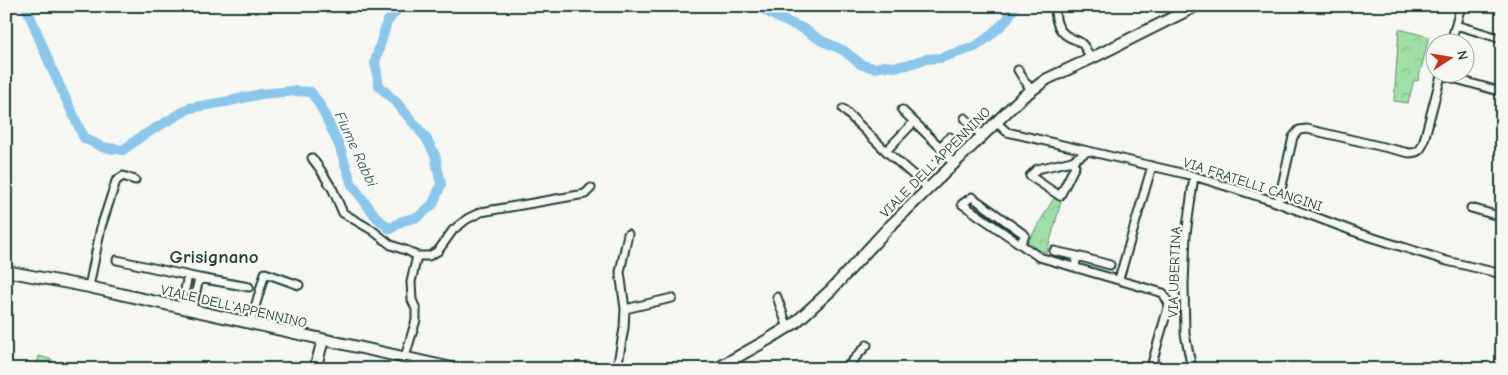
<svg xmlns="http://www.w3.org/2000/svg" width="1508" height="375" font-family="'Comic Neue',sans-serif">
	<defs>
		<pattern id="park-crowns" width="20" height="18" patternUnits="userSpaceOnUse" patternTransform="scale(1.25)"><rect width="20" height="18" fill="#a0dfa8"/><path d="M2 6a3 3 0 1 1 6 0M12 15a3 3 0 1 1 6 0" fill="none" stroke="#89c091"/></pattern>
	</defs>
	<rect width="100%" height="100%" fill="#f6f6f2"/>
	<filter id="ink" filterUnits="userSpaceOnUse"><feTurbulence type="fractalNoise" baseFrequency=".02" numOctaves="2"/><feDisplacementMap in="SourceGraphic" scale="10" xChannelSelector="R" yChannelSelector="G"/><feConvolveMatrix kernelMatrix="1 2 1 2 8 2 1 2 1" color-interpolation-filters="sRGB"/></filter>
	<g filter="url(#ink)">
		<path fill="url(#park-crowns)" stroke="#608e6e" d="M1399 29 1429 37 1418 81 1414 80 1408 103 1394 101Z
			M1054 198 1061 202 1047 252 1041 251 1028 242Z
			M39 356 53 360 51 369H36Z"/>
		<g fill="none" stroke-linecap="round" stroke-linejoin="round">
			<path stroke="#8bc6eb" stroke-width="10" d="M26 6 51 67 84 138 102 147 123 150 142 136 190 108 230 101 261 94 293 91 311 92 321 107 339 145 352 185 377 218 390 229 402 221 418 217 433 204 441 185 435 155 426 138 397 103 379 86 375 62 387 22 400 6
				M758 6 780 19 802 28 822 41 843 50 862 65 875 68 884 66 893 67 907 65 925 59 940 58 975 47 986 39 1006 21 1015 6"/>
			<g stroke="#1f3d34" stroke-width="11">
				<path id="minor" d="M1055 6C1055 19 1057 31 1069 37 1074 40 1080 40 1083 45 1087 49 1088 55 1090 59
					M1456 25 1502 39
					M1451 42 1461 6
					M1018 70 1024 80
					M1442 75 1502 92
					M1027 84 1031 90
					M843 109 886 151 928 188
					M902 110 940 147 953 164
					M965 118 982 136
					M996 122 1007 132 1194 176 1273 201 1358 233 1447 261 1502 274
					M940 147 950 137
					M886 151 914 122
					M312 158 320 169 333 190 343 213 372 230 391 245 408 251 417 256
					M1072 161 1075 166 1060 196 1030 176 1037 169 1072 161 1088 151
					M1278 203 1293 137 1299 130 1307 129 1409 153C1417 153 1420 151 1423 144L1442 72
					M1471 208 1502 217
					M1020 244 1025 235 972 197 962 204 1039 257 1163 293 1169 304 1151 367
					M1054 251 1077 256 1075 267
					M1077 256 1110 265
					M117 260 199 278 249 287
					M188 276 182 302 188 304
					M1119 279 1152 166
					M89 287 101 227 116 181 123 176 135 180
					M777 297 788 328
					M625 309 620 272 628 234
					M187 310 188 304 193 305 199 278
					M250 324 265 273 299 285
					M405 357 416 320V309L412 300 411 282 417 256H429L438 251 453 230 467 219 481 212 585 194 591 188
					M617 369 624 328 625 309 672 298
					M845 369 867 345
					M1192 369 1185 334 1184 285 1186 234 1194 176"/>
			</g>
			<g stroke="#1f3d34" stroke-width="14">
				<path id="secondary" d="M6 271 89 287 456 369
					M315 369 323 340
					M716 369 769 339 795 323 831 290 888 228 1021 98 1047 79 1090 59 1196 6"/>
			</g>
			<use href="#minor" stroke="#f6f6f2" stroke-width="7"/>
			<use href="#secondary" stroke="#f6f6f2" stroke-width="10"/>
		</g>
	</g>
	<g text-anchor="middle" stroke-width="4.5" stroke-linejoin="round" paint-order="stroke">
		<g font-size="14" fill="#1f3d34" stroke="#f6f6f2">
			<text transform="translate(935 162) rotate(-45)" y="5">VIALE DELL'APPENNINO</text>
			<text transform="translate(1253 184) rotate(18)" y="5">VIA FRATELLI CANGINI</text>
			<text transform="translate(1174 272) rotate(-88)" y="5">VIA UBERTINA</text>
			<text transform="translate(234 306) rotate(13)" y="5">VIALE DELL'APPENNINO</text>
		</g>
		<g font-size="15" font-style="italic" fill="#355859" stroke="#f6f6f2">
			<text transform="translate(356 149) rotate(65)" y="5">Fiume Rabbi</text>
		</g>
		<g font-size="19" font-weight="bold" fill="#1f3d34" stroke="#f6f6f2">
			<text x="214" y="263">Grisignano</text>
		</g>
	</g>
	<rect width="1508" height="375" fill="none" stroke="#f6f6f2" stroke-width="25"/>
	<rect x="12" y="12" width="1483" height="350" fill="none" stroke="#1f3d34" stroke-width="2" filter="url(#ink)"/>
	<g transform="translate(1450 58) rotate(78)"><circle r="24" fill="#f6f6f2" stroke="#a0aca6"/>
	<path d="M0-4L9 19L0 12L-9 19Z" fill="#c8321e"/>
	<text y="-8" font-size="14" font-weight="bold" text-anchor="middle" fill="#1f3d34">N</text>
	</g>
</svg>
